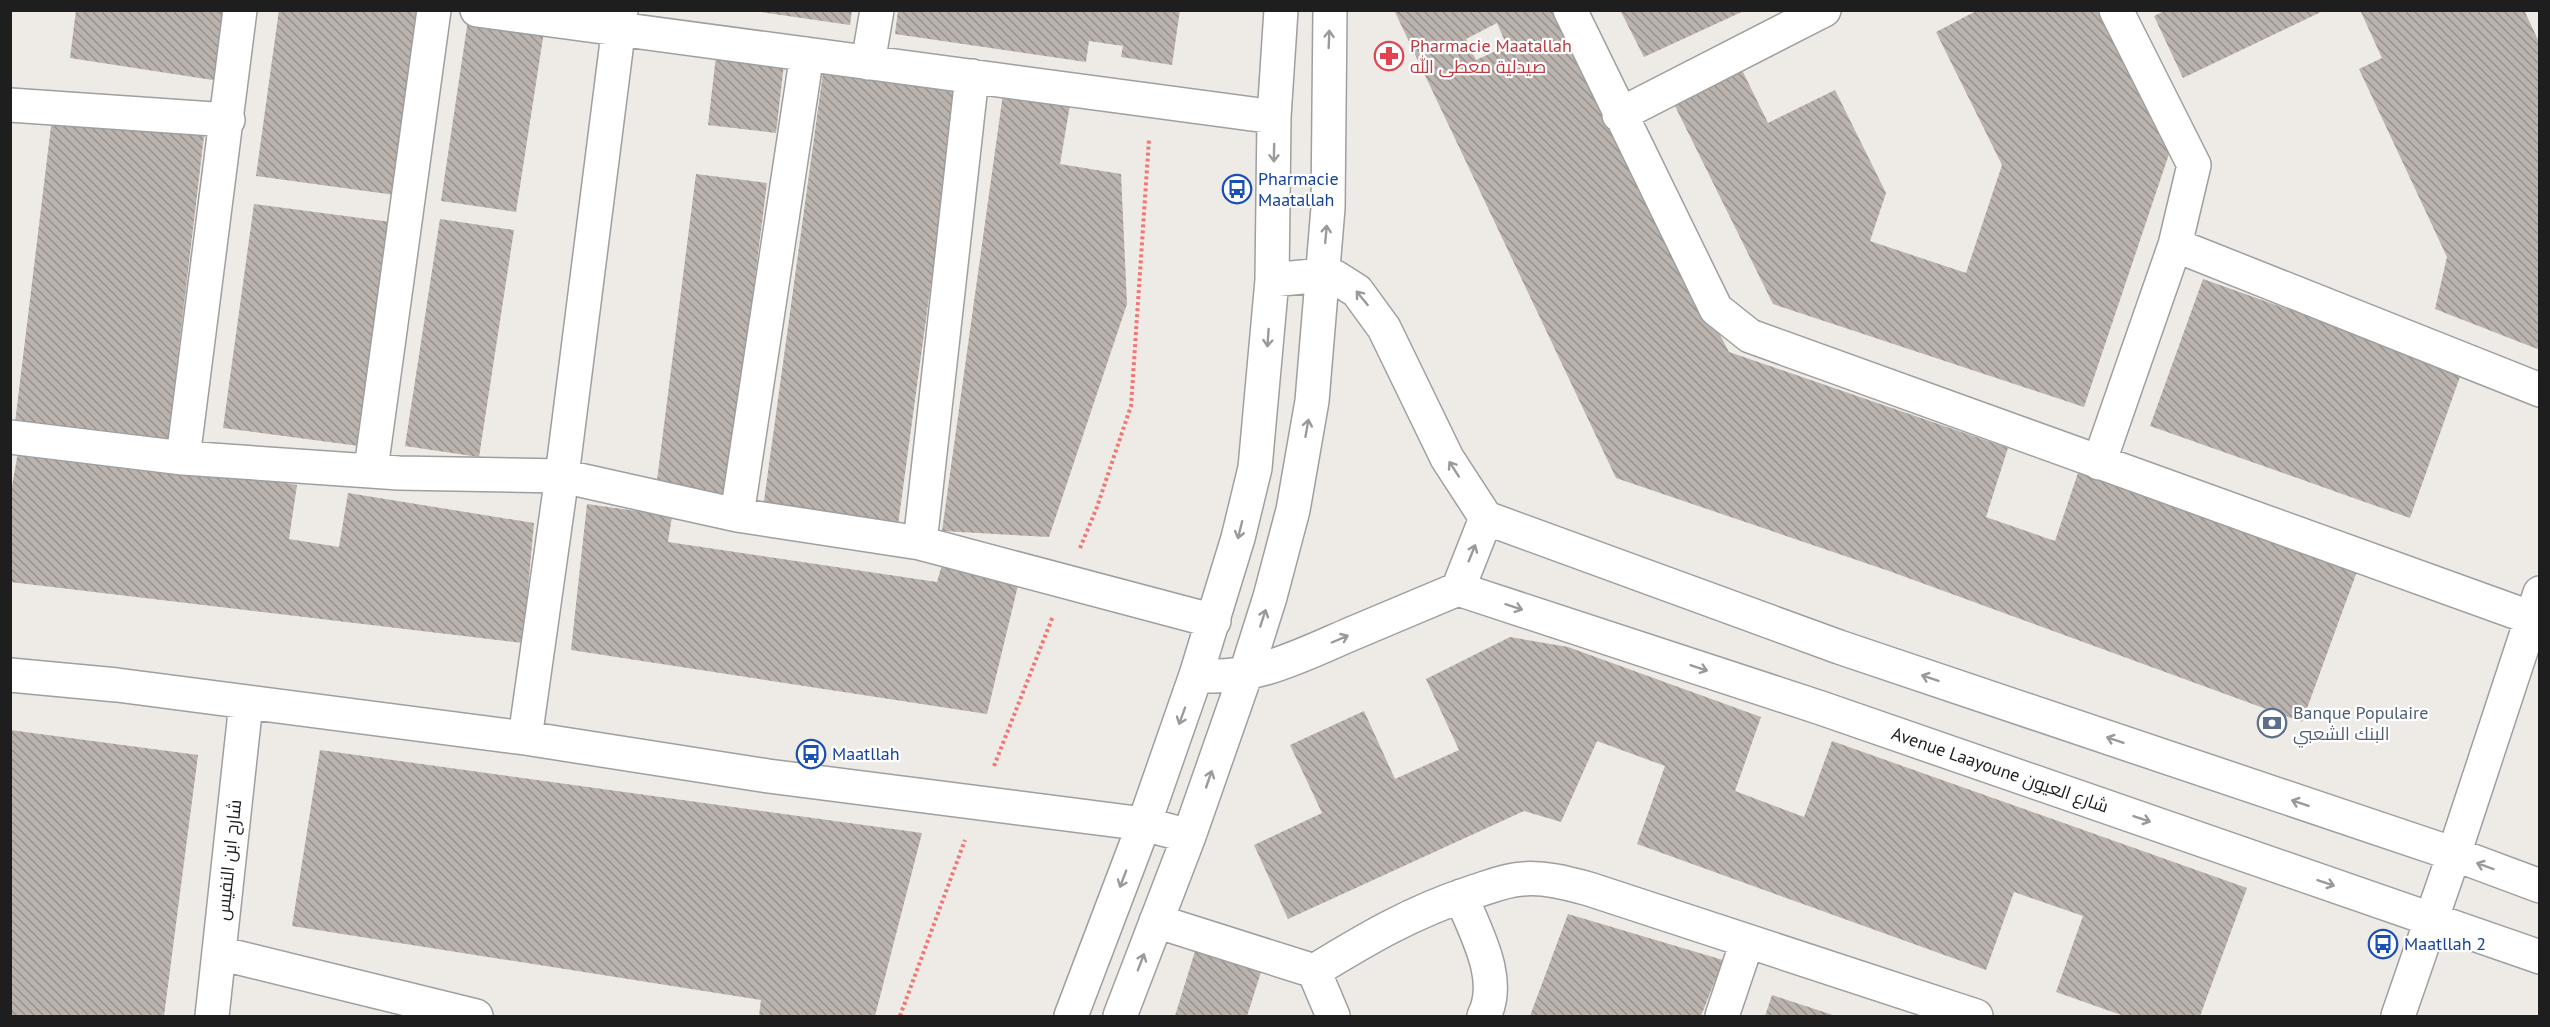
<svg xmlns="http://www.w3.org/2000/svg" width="2550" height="1027" font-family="'PT Sans',Cairo,sans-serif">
	<defs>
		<pattern id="building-back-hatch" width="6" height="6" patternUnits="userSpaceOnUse" patternTransform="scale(1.5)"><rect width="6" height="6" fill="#bbb3ae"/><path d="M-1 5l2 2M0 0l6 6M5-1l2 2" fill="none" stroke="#97918d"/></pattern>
	</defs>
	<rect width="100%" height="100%" fill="#eeeae5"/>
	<path fill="url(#building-back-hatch)" fill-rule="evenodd" d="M76 10H231L219 81 70 58Z
		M279 10H421L395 195 256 176Z
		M747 10H852L850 25Z
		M898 10H1180L1172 65 1121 57 1123 46 1089 41 1086 62 895 34Z
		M1394 10H1551L1729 352 2008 448 1986 517 2055 541 2080 467 2359 566 2302 722 1889 571 1616 478ZM1497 23 1507 46 1476 60 1466 39Z
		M1620 10H1746L1644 57Z
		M1978 10H2097L2169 154 2084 407 1773 304 1674 104 1742 70 1768 123 1835 90 1886 193 1870 241 1966 273 2002 165 1936 32Z
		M2166 10H2325L2183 78 2154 16Z
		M2360 10H2524L2540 44V350L2435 309 2447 257 2359 69 2382 58Z
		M469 13 545 25 516 212 441 201Z
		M716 56 784 64 776 133 708 125Z
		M823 73 957 91 898 525 763 508Z
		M1003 94 1071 99 1060 164 1121 174 1127 304 1049 537 942 531Z
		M52 118 204 136 168 440 15 423Z
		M696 174 767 183 727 498 656 488Z
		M254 204 391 222 359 446 223 428Z
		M440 219 514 230 479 457 405 446Z
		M2203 279 2462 371 2410 518 2150 426Z
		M20 440 297 485 289 539 339 547 348 493 534 523 523 643 10 582V498Z
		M587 504 672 516 668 542 937 582 942 565 1020 577 987 714 571 650Z
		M1510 637 1568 647 1761 717 1735 791 1804 817 1832 741 2247 888 2200 1016H2124L2056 992 2083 916 2014 892 1986 970 1637 844 1665 766 1597 741 1561 822 1524 811 1288 919 1254 845 1322 813 1290 745 1364 711 1395 779 1459 750 1426 679Z
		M10 730 198 755 164 1016H10Z
		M320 750 922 833 875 1016H759L761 1000 292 926Z
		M1568 914 1723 960 1701 1016H1530Z
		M1196 948 1262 969 1247 1016H1175Z
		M1772 995 1836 1016H1765Z"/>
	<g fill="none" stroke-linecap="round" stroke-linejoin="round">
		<g stroke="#9f9f9f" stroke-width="36">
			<path id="minor" d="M477 10 1274 117
				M1570 10 1716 309 1750 336 2540 621
				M868 63 877 10
				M10 105 228 120
				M1619 115 1824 10
				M2175 245 2540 390
				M1272 280 1322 275 1335 277 1357 291 1384 328 1447 458 1486 518 1839 647 2454 854 2540 886
				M10 437 183 458 399 473 562 476 737 515 920 543 1214 621
				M183 458 240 10
				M2099 463 2175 245 2194 165 2116 10
				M371 469 434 10
				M737 515 807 54
				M920 543 972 76
				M1458 589 1486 518
				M10 675 117 685 525 738 768 776 1144 824 1189 836
				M1196 675C1251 682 1302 655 1351 634 1387 619 1422 604 1458 589L1821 708 2540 957
				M525 738 562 476 621 10
				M1461 896C1475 932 1503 978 1484 1016
				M1156 921 1314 971C1368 938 1412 912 1473 892 1489 887 1505 880 1522 879 1545 877 1567 883 1589 889L1976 1016
				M219 953 476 1016
				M1314 971 1333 1016
				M212 1016 246 703
				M1071 1016 1144 824 1196 675 1238 538 1255 468 1272 280 1274 117 1281 10
				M1120 1016 1189 836 1246 673 1270 597 1293 510 1312 401 1328 208 1330 10
				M1722 1016 1747 942
				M2398 1016 2454 854 2540 593"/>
		</g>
		<path stroke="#ee7876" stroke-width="4" stroke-dasharray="3 3" stroke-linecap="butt" d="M1080 548 1097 507 1131 406 1149 139
			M994 766 1053 616
			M900 1016 965 840"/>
		<use href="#minor" stroke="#fff" stroke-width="33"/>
	</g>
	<defs><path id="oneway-shaft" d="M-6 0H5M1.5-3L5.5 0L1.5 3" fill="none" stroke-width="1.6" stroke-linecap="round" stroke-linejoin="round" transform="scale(1.5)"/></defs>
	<g stroke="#9a9a9a">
		<use href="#oneway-shaft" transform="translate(1329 39) rotate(-88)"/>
		<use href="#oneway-shaft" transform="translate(1274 153) rotate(91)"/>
		<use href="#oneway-shaft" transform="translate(1326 234) rotate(-85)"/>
		<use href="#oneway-shaft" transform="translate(1362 298) rotate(-129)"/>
		<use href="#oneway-shaft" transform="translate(1268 338) rotate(94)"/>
		<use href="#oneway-shaft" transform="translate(1307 428) rotate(-80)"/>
		<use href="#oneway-shaft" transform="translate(1454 469) rotate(-123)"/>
		<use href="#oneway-shaft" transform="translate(1240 530) rotate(104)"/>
		<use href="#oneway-shaft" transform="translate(1472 553) rotate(-68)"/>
		<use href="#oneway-shaft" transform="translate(1514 607) rotate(18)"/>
		<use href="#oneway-shaft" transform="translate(1263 618) rotate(-72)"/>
		<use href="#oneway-shaft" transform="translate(1340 639) rotate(-23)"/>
		<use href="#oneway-shaft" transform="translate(1699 668) rotate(18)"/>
		<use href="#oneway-shaft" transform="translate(1930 678) rotate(-161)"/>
		<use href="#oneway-shaft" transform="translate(1182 716) rotate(110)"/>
		<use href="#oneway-shaft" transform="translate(2115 740) rotate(-161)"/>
		<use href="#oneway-shaft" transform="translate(1209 779) rotate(-71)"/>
		<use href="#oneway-shaft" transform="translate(2300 803) rotate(-161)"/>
		<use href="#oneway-shaft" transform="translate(2142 819) rotate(19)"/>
		<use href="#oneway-shaft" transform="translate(2485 866) rotate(-160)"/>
		<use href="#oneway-shaft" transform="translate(1123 879) rotate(111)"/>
		<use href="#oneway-shaft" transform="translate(2326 883) rotate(19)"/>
		<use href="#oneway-shaft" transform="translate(1141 962) rotate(-69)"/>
	</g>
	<defs>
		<g id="pharmacy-ring" transform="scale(1.5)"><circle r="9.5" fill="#fff" stroke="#e0444e" stroke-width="1.5"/><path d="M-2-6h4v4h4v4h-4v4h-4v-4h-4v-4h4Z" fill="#e0444e"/></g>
		<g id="bus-ring" transform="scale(1.5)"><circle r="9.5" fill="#fff" stroke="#1a4fb4" stroke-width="1.5"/><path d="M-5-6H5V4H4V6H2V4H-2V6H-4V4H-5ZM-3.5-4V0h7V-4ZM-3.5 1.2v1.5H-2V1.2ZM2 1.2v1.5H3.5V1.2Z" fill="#1a4fb4"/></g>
		<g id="bank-ring" transform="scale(1.5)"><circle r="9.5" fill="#fff" stroke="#5c6f8a" stroke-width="1.5"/><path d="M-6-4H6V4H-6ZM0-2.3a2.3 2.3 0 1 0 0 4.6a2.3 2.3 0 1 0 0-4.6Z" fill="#5c6f8a"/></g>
	</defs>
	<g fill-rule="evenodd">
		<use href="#pharmacy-ring" x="1389" y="56"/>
		<use href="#bus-ring" x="1237" y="189"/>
		<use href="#bank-ring" x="2272" y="723"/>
		<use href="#bus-ring" x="811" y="754"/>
		<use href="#bus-ring" x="2383" y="944"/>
	</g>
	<g text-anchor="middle" stroke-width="4.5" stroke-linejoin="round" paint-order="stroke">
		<g font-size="18" fill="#be3a42" stroke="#fff" text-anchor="start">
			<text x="1410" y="52">Pharmacie Maatallah<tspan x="1410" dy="21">صيدلية معطى الله</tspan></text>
		</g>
		<g font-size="18" fill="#164399" stroke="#fff" text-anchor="start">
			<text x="1258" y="185">Pharmacie<tspan x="1258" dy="21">Maatallah</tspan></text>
			<text x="832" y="760">Maatllah</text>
			<text x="2404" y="950">Maatllah 2</text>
		</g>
		<g font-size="18" fill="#4e5e75" stroke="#fff" text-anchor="start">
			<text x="2293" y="719">Banque Populaire<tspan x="2293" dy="21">البنك الشعبي</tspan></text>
		</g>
		<g font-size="18" fill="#1e1e1e" stroke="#fff">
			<text transform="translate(2000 770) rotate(19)" y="6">Avenue Laayoune شارع العيون</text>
			<text transform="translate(229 860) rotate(-84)" y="6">شارح ابن النفيس</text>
		</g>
	</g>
	<rect width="2550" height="1027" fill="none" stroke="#1e1e1e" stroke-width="24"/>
</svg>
